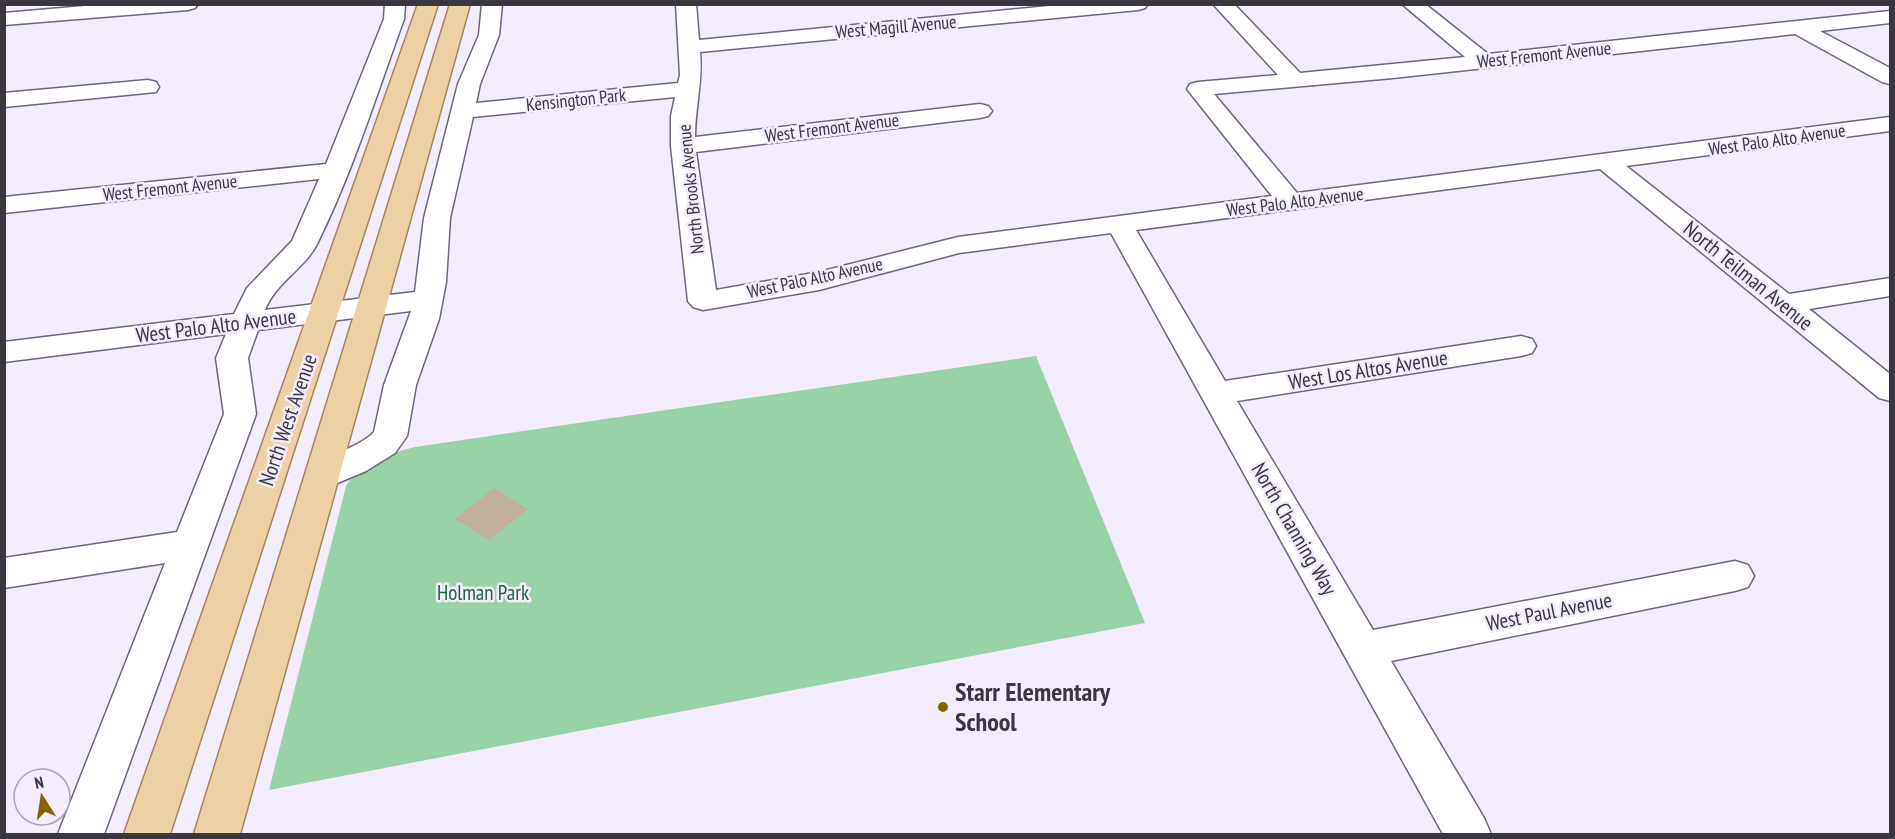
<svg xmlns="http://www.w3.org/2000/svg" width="1895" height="839" font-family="'PT Sans Narrow',sans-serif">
	<rect width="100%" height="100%" fill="#f2ecfc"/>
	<path fill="#97d3a6" d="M1036 356 1145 623 269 790 346 486C359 463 391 453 415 447Z"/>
	<path fill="#c2b09b" d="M494 488 528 509 489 540 455 519Z"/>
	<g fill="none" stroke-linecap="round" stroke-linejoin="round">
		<g stroke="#6f667d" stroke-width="3">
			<path id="minor" d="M108 4H198L195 8 188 10 4 25V13Z
				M385 4H405L404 19C377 93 353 171 318 242 306 268 276 282 265 310L415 292 424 218 458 84 479 35 482 4H502L499 35 480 84 476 103 678 83 680 75 676 4H696L699 40 1070 4H1148L1145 8 1138 10 700 52C703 81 695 108 695 137L980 104 988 106 992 111 988 116 980 118 696 152 716 290 819 272 958 237 1272 196 1187 89 1190 84 1198 82 1278 75 1213 4H1234L1300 73 1465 57 1402 4H1425L1488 54 1890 11V23L1820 31 1890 68V84L1882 82 1795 34 1393 78 1214 94 1297 193 1890 117V131L1626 166 1789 294 1890 278V296L1809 309 1890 374V401L1879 398 1600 169 1136 230 1225 381 1521 336 1532 339 1536 346 1532 353 1521 356 1237 401 1373 630 1735 561 1748 565 1754 576 1748 587 1735 591 1391 661 1484 818 1491 834H1443L1111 233 959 253 819 290 703 310 693 307 688 301 671 146V116L675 97 473 117 450 218 446 282 439 319 416 385 407 436 395 453 366 471 323 489 311 485 306 476C317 455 356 451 374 432L384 385 411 311 258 330 248 358 256 414 104 834H58L165 563 4 588V558L177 532 224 414 216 358 226 334 4 362V342L234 314 247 288 292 241 319 179 4 213V197L326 164 384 19Z
				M148 80 156 82 159 87 156 92 4 107V93Z"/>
		</g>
		<g stroke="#a6875a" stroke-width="3">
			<path id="major" d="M418 4H438L170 834H124Z
				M450 4H470L240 834H194Z"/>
		</g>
		<use href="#minor" fill="#fff" fill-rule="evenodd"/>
		<use href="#major" fill="#ecd1a4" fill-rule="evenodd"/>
	</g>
	<circle fill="#866400" stroke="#f2ecfc" stroke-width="2" cx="943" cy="707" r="6"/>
	<g text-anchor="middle" stroke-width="5" stroke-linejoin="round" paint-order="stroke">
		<g font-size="18" fill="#3b3741" stroke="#f2ecfc">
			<text transform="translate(896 27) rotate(-5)" y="6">West Magill Avenue</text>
			<text transform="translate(1544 55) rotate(-6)" y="6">West Fremont Avenue</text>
			<text transform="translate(576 100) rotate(-6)" y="6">Kensington Park</text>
			<text transform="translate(832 128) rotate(-7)" y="6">West Fremont Avenue</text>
			<text transform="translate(1777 140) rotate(-8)" y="6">West Palo Alto Avenue</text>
			<text transform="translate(170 188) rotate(-6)" y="6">West Fremont Avenue</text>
			<text transform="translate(691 189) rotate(-96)" y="6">North Brooks Avenue</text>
			<text transform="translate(1295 202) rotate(-7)" y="6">West Palo Alto Avenue</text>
			<text transform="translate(815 278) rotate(-12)" y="6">West Palo Alto Avenue</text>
		</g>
		<g font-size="21" fill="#3b3741" stroke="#f2ecfc">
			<text transform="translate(1748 276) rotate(39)" y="7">North Teilman Avenue</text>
			<text transform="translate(216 326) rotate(-7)" y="7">West Palo Alto Avenue</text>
			<text transform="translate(1368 370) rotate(-9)" y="7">West Los Altos Avenue</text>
			<text transform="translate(288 420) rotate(-71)" y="7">North West Avenue</text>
			<text transform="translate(1294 529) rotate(60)" y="7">North Channing Way</text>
			<text transform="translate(1549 612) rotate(-11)" y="7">West Paul Avenue</text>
		</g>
		<g font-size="21" fill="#1c6839" stroke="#f2ecfc">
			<text x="483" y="600">Holman Park</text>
		</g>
		<g font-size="26" font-weight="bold" fill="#3b3741" stroke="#f2ecfc" text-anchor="start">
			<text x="955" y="701">Starr Elementary<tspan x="955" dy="30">School</tspan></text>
		</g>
	</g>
	<rect width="1895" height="839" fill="none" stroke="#3b3741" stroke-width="12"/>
	<g transform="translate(42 797) rotate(348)"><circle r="28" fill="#f2ecfc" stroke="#a9a4b1" stroke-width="1.5"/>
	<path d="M0-4.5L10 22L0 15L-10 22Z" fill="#866400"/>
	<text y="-9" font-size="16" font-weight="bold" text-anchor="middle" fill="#3b3741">N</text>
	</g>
</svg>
